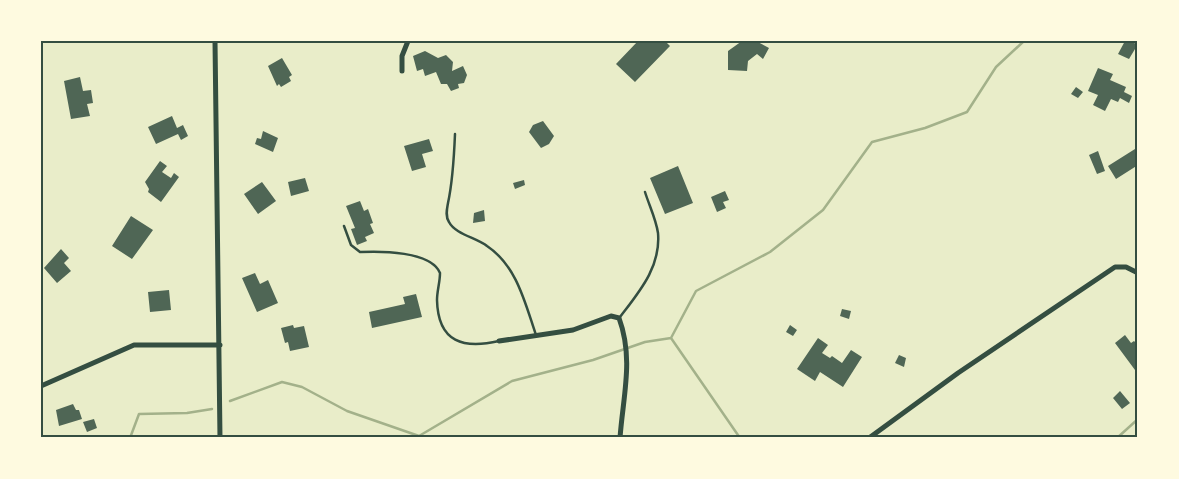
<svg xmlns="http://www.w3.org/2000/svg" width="1179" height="479" font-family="Barlow,sans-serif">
	<rect width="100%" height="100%" fill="#e9edc9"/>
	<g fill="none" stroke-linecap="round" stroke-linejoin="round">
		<path stroke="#a3b18a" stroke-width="2.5" d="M671 338 740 438
			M230 401 282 382 302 387 347 411 419 436 512 381 593 360 645 342 671 338 696 291 770 252 823 210 872 142 925 128 967 112 996 67 1024 41
			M130 438 139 414 187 413 212 409
			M1117 438 1138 419"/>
	</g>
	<path fill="#4f6655" d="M638 41H665L670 46 635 82 616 64Z
		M742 41H756L769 48 763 59 757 54 748 61 747 71 728 70V51Z
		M1125 41 1138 44 1129 59 1118 54Z
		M425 51 438 58 446 55 453 62 452 71 463 66 467 75 464 83 458 84 459 88 451 91 447 84H441L436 72 425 76 423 69 417 71 413 56Z
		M282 58 292 75 289 77 291 81 281 87 279 84 277 86 268 66Z
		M1098 68 1113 74 1110 80 1126 87 1124 92 1132 96 1129 103 1120 98 1118 102 1111 99 1105 111 1093 105 1098 95 1088 91Z
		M80 77 83 91 91 90 93 103 87 104 90 116 71 119 64 81Z
		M1076 87 1083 92 1078 98 1071 94Z
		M172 116 177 128 183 125 188 136 181 140 178 134 156 144 148 127Z
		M543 121 554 136 549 144 541 148 529 132 533 125Z
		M263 131 278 138 273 152 255 144 257 138 261 139Z
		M429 139 433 151 422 154 426 167 412 171 404 146Z
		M1135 149 1138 154V165L1116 179 1108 166Z
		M1098 151 1105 171 1097 174 1089 155Z
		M160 161 167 166 162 172 171 178 174 173 179 177 161 202 148 192 149 189 145 182Z
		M678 166 693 203 665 214 650 178Z
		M305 178 309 191 291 196 288 182Z
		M524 180 525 185 515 189 513 183Z
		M262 182 276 201 258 214 244 194Z
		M725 191 729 200 723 202 726 208 717 212 711 197Z
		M360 201 364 211 368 209 373 223 370 224 374 233 365 237 367 241 357 245 351 229 355 228 346 206Z
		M484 210 485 221 473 223 474 213Z
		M131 216 153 230 132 259 112 246Z
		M61 249 69 258 64 263 71 271 57 283 44 268Z
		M255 273 260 284 268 280 278 303 257 312 242 278Z
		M169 290 171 310 150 312 148 292Z
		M416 294 422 317 372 328 369 312 405 304 403 297Z
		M842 309 851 311 849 319 840 316Z
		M293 325 294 328 304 326 309 347 290 351 288 342 285 343 281 328Z
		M790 325 797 330 793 336 786 332Z
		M1125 335 1131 343 1134 341 1138 345V369L1135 370 1115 343Z
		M818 338 828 345 822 353 830 358 832 356 842 363 851 350 862 357 843 387 820 372 815 381 797 369Z
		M899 355 906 358 904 367 895 363Z
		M1120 391 1130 403 1122 409 1113 398Z
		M73 404 76 410H79L82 419 59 426 56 410Z
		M94 419 97 428 87 432 83 422Z"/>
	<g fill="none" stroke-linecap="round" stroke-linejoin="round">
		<path stroke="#344e41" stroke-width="2.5" d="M455 134C454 158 453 180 448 203 447 209 445 216 449 222 455 234 477 238 487 246 517 266 525 303 536 335
			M344 226 351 245 360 252C380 251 431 251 440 273 440 282 437 291 437 300 438 343 464 349 499 341
			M620 317C639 292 661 267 658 233 656 219 649 205 645 192"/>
		<path stroke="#344e41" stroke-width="5" d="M215 41 220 438
			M402 71V56L408 41
			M499 341 573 330 611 316 619 318C634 359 623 396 620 438
			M41 386 134 345H220
			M869 438 958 373 1115 267H1126L1138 273"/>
	</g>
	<rect width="1179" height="479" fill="none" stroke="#fefae0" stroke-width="85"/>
	<rect x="42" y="42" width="1094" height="394" fill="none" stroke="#344e41" stroke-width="2"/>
</svg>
